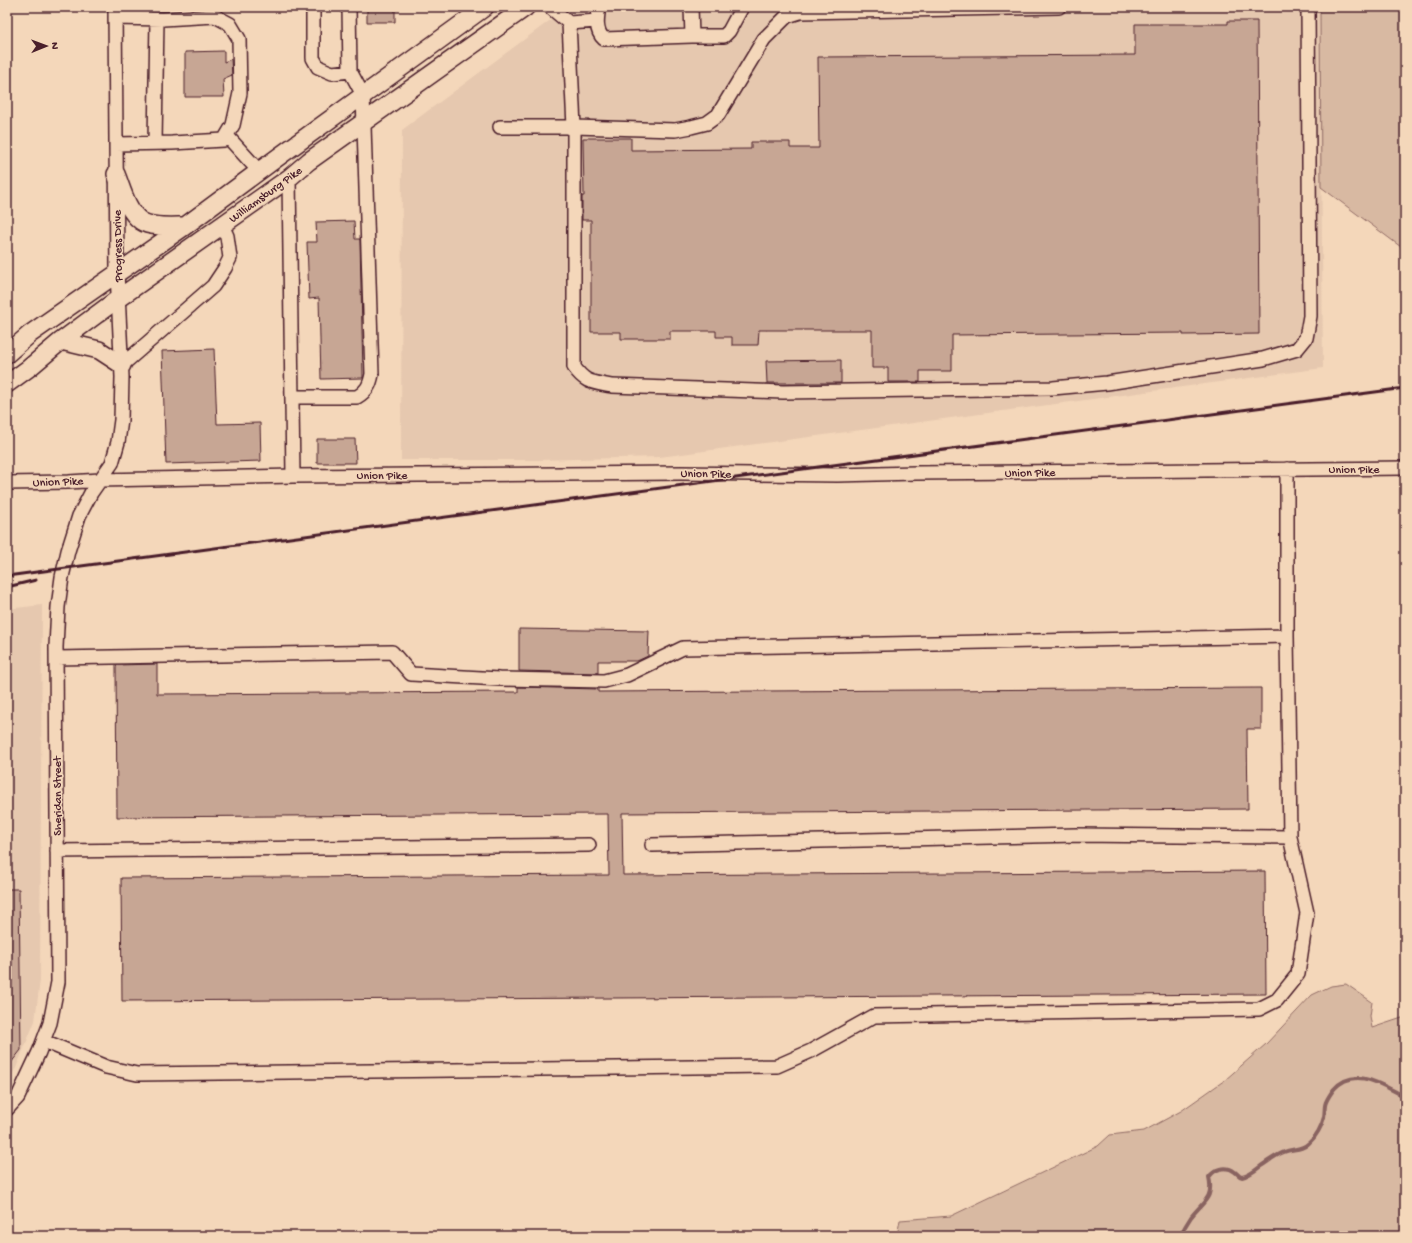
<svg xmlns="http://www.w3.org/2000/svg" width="1412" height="1243" font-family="'Gochi Hand',sans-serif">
	<rect width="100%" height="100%" fill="#f4d7ba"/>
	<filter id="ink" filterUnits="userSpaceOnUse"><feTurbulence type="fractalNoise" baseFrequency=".025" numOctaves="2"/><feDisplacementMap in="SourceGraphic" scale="8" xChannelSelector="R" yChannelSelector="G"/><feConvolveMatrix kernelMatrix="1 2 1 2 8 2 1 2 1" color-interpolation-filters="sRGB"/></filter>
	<g filter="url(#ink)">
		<path fill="#e6c8af" d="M568 7H1320L1323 368 660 457 537 460H401L402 130Z
			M42 605 40 980 35 1021 16 1068 7 1082V609Z"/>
		<path fill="#d8b9a2" stroke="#916c66" d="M1320 7H1405V250L1321 187Z
			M1346 984 1372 1002 1370 1016 1372 1028 1405 1017V1236H897L900 1220 951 1216 1098 1146 1110 1135 1144 1131 1181 1111 1225 1080 1266 1044 1312 995 1331 986Z"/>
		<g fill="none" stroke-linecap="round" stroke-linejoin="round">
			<path stroke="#896360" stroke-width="4" d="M1180 1236C1183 1230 1187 1223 1191 1217 1203 1201 1214 1199 1209 1177 1215 1169 1226 1165 1235 1172 1238 1174 1239 1177 1242 1177 1248 1176 1256 1170 1261 1166 1269 1161 1274 1156 1284 1152 1293 1148 1301 1151 1309 1143 1316 1137 1322 1126 1324 1117 1325 1112 1324 1106 1326 1102 1328 1097 1331 1093 1334 1089 1354 1067 1379 1083 1400 1094L1405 1093"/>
		</g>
		<path fill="#c7a694" stroke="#4a1f2b" d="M367 7H395V22H367Z
			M1228 21H1257L1259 334 1183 335V333L952 335V371H920V382H888V368H872V330H759L758 345H732V337H716V331H670V339H621V332H591V220H582V196H584L583 138H631V150L751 149V142H790V148H819L818 57 1135 55V24H1228Z
			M224 51V62L231 59 232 75 223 79 224 97H185V52Z
			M354 221 355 239H360L363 376V378L321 379 319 298 309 299 307 242H317L316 222Z
			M214 349 217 424 260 423 261 461 166 464 162 351Z
			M841 360V383H767L766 361Z
			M317 439H355L356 463H317Z
			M519 629 649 631 648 656 637 661H598V673L519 671Z
			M157 664V694L518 692V687L598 689V692L1261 688V729H1247L1248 809 622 813 623 875 1265 871 1266 994 122 1001 121 878 609 875 608 814 117 817 116 665Z
			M7 889H19L21 1050 7 1068Z"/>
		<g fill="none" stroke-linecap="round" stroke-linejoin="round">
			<g stroke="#4a1f2b" stroke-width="16">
				<path id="minor" d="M313 7V58L318 67 332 73 350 71
					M550 7 569 23 597 21
					M599 7C597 18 595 31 604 39L692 36
					M691 7 692 36H724L729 31 742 7
					M1059 7 800 12 787 16 764 39 718 115 707 123 691 127 675 130 574 127V367C586 384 593 382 612 386L783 392 1053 388 1107 383 1263 359 1297 349 1306 338 1310 316 1308 7
					M115 18 163 19 215 16 230 24 239 39 240 93 233 125 224 140 172 143 116 144
					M500 127H574L569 23
					M227 136 259 171
					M155 143 157 19
					M289 178 293 476
					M122 365 213 286 225 268 230 258 227 236 222 225
					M292 397H357C367 391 370 385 372 374L363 95 350 71 349 7
					M7 483 69 482 100 480 293 476 681 473 837 475 916 473 1405 468
					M1287 636V469
					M652 845 1076 835 1290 837
					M57 851 589 845
					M44 1041 106 1067 137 1074 777 1066 811 1051 874 1016 1259 1009 1277 1000 1298 974 1307 913 1290 837 1287 636 683 648 627 675 604 681 499 679 411 674 392 652 57 658
					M7 1109 18 1097 39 1052 50 1023 58 982 56 647 58 607 62 577 68 551 79 516 91 493 112 463 118 442 121 420 122 377 117 272 115 7"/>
			</g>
			<g stroke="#4a1f2b" stroke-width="20">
				<path id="major" d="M116 174C122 189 127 211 141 221 151 228 173 226 185 226
					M61 341 99 350 122 365
					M7 354 30 334 185 226 281 155 485 7
					M7 384 29 368 61 341 119 298 289 178 309 161 526 7"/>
			</g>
			<use href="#minor" stroke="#f4d7ba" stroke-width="13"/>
			<use href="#major" stroke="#f4d7ba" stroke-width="17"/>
			<path stroke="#4a1f2b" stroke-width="3" d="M7 576 1405 388
				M7 587 36 580"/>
		</g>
	</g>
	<g text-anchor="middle" stroke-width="3" stroke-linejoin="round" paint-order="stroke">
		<g font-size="12" fill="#4a1f2b" stroke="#f4d7ba">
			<text transform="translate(265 194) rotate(-36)" y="4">Williamsburg Pike</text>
			<text transform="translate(117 246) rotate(-91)" y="4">Progress Drive</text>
			<text x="1354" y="473">Union Pike</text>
			<text transform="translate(1030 472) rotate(-1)" y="4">Union Pike</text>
			<text transform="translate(706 473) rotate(1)" y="4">Union Pike</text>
			<text x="382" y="479">Union Pike</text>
			<text transform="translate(58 481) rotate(-2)" y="4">Union Pike</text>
			<text transform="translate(57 796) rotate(-90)" y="4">Sheridan Street</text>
		</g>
	</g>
	<rect width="1412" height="1243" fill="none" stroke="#f4d7ba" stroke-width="24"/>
	<rect x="12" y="12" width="1388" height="1219" fill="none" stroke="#4a1f2b" stroke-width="1.5" filter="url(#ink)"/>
	<g transform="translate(46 46) rotate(89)" stroke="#f4d7ba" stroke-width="3" paint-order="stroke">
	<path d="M0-3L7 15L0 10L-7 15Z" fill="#4a1f2b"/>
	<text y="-6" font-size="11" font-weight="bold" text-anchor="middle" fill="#4a1f2b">N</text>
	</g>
</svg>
